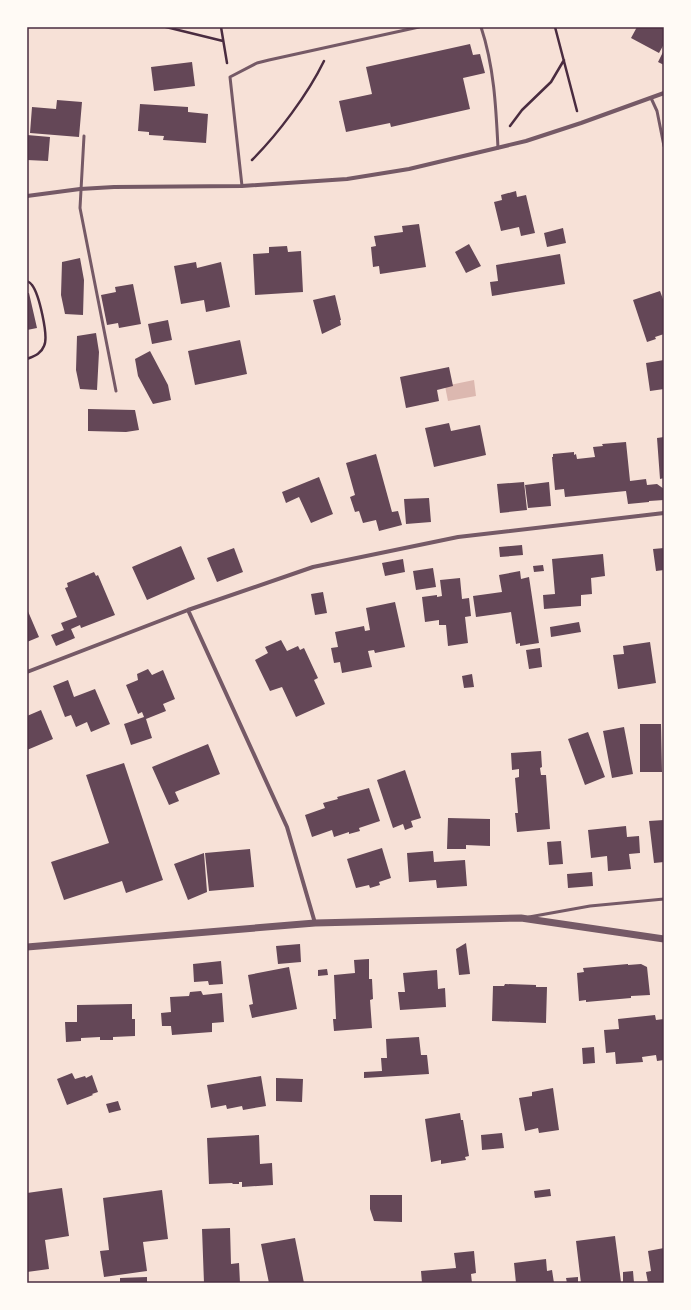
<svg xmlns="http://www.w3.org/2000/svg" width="691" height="1310" font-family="'Roboto Serif',serif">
	<rect width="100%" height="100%" fill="#f7e1d7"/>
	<path fill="#dcb8b0" d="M474 380 476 396 448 401 445 386Z"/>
	<path fill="#644757" d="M637 27H664V44L659 53 631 38Z
		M470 44 473 55 480 54 485 73 463 78 470 109 391 127 390 123 346 132 339 101 372 94 366 67Z
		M664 50V65L658 62Z
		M192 62 195 86 154 91 151 67Z
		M57 100 82 102 79 137 30 133 32 107 56 109Z
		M140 104 188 107V112L208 114 206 143 163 140 164 136 149 135V132L138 131Z
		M27 135 50 137 48 161 27 160Z
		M516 191 517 197 526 195 535 233 521 236 519 227 501 231 494 202 502 200 501 195Z
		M419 224 426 267 380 274 379 266 373 267 371 247 376 246 374 236 403 232 402 226Z
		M563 228 566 243 547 247 544 233Z
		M469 244 481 266 466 273 455 252Z
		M287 246 288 252 301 251 303 292 255 295 253 254 269 253V247Z
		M560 254 565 284 492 296 490 282 498 281 496 265Z
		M80 258 84 280 83 315 65 314 61 295 62 262Z
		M196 262 197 268 221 262 230 307 206 312 204 300 181 304 174 266Z
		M133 284 141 324 119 328 118 323 107 325 101 295 116 292 115 287Z
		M660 291 664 302V334L655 337 656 339 647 342 633 300Z
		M27 293H29L37 328 27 330Z
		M335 295 341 320H340L341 325 322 334 313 300Z
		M168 320 172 340 152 344 148 324Z
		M96 333 99 352 97 390 80 389 76 370 77 336Z
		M240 340 247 374 195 385 188 351Z
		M150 351 168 385 171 400 153 404 138 376 135 359Z
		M664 360V389L650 391 646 363Z
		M449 367 453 386 437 390 439 401 406 408 400 377Z
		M88 409 135 410 139 430 126 432 88 431Z
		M449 423 451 431 480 425 486 455 434 467 425 428Z
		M664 437V478L660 479 657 438Z
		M626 442 630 481 646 479 647 485 657 484 664 489V500L649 501V502L628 504 626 491 565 497 564 489 555 490 552 457H553V454L574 452V455L576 454 577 459 595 457 593 447 603 446 602 444Z
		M376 454 392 512 398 511 402 525 379 531 376 520 363 523 359 511 355 512 350 497 355 495 346 463Z
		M319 477 333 514 311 523 299 497 286 503 282 492Z
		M524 482 527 510 500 513 497 484Z
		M549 482 551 506 528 508 525 485Z
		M429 498 431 522 406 524 404 499Z
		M522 545 523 555 500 557 499 547Z
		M181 546 195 579 147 600 132 567Z
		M234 548 243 572 217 582 207 558Z
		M664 548V570L656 571 653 549Z
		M603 554 605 576 591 578 592 594 581 595V606L544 609 543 595 555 594 552 559Z
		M403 559 405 572 385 576 382 563Z
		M543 565 544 571 534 572 533 566Z
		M433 568 436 587 416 590 413 571Z
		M520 571 521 579 529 577 539 643 520 646V643L516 644 511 612 476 617 473 596 502 592 499 575Z
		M94 572 96 576 98 575 115 615 81 628 80 625 71 629 75 638 56 646 51 635 64 630 61 623 77 617 65 588 68 587 67 583Z
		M460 578 462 599 469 598 471 616 465 617 468 643 448 646 446 625H439V620L425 622 422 597 437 595V597L442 596 440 580Z
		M323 592 327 613 315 615 311 594Z
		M395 602 405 647 375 653 374 650 368 651 372 667 342 673 340 662 334 663 331 648 338 647 335 632 364 626 365 631 370 630 366 608Z
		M27 609 39 637 27 642Z
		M579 622 581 632 551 637 550 627Z
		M281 640 287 651 298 646 300 650 304 648 318 678 314 680 325 704 296 717 282 687 270 691 255 660 268 653 265 647Z
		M650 642 656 683 618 689 613 655 624 654 623 646Z
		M540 648 542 667 529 669 526 650Z
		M148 669 152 675 163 670 175 699 163 704 166 711 146 719 152 738 131 745 124 724 144 717 142 712 138 714 126 685 138 680 137 674Z
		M472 674 474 687 464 688 462 676Z
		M68 680 74 697 95 689 110 724 91 732 87 722 76 727 71 715 65 717 53 686Z
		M41 710 53 739 27 750V716Z
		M640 724H661L662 772H640Z
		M624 727 633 774 612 778 603 731Z
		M588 732 605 777 585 785 568 739Z
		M208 744 220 774 175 792 179 801 169 805 152 767Z
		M541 751 542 767 540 768 541 775H546L550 829 517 832 515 813H518L515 778 519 777V769L512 770 511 753Z
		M124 763 163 880 126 893 122 881 64 900 51 862 109 843 86 775Z
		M405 770 421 818 411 821 413 827 405 830 403 824 393 828 377 780Z
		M369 788 380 821 359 828 360 831 349 834V832L334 837 332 830 312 837 305 815 325 808 323 803 338 799 337 797Z
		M448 818 490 819V846L466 845V849H447Z
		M664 820V862L654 863 649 821Z
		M626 826 627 837 639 836 640 853 629 854 631 869 608 871 607 856 591 858 588 830Z
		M561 841 563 864 549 865 547 842Z
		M382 848 391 878 379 882 380 885 370 888 369 885 356 888 347 859Z
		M250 849 254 887 209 891 205 853Z
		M433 851 434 862 465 860 467 886 437 888 436 880 409 882 407 853Z
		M204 853 207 892 188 900 174 864Z
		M592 872 593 886 568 888 567 874Z
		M466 943 470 974 459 975 456 949Z
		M300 944 301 962 278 964 276 946Z
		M369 959V979H372L373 999 370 1000 372 1028 334 1031 333 1019H336L334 975 355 973 354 960Z
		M221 961 223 984 209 985 208 981 194 982 193 964Z
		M628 964V965L641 964 647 967 650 995 631 996V998L586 1002V1000L579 1001 577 973 584 972 583 968Z
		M289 967 297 1009 252 1018 249 1005 253 1004 248 975Z
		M327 969 328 975 318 976V970Z
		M437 970 438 989 445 988 446 1007 400 1010 398 992H405L403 973Z
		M505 984 536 985V987H547L546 1023 492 1021 493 986H504Z
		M201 991 203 995 222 993 224 1022 212 1023V1032L172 1035 171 1026H162L161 1013 171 1012 170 997 189 996 190 992Z
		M132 1004V1019H135V1036L113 1037V1040H100V1037L81 1038V1041L66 1042 65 1022H77V1005Z
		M655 1015 656 1020 664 1019V1060L657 1061 656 1055 642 1057 643 1062 616 1064 615 1052 606 1053 604 1030 619 1029 618 1019Z
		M419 1037 421 1055H427L429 1074 364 1078V1072L382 1071 381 1058H387L386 1039Z
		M594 1047 595 1063 583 1064 582 1048Z
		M72 1073 75 1079 85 1076 86 1078 92 1075 98 1092 92 1094 93 1095 67 1105 57 1079Z
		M261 1076 266 1106 243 1110 242 1106 227 1109 226 1105 211 1108 207 1085Z
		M276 1078 303 1079 302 1102 276 1101Z
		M553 1088 559 1130 539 1133 538 1128 525 1131 519 1098 532 1096V1092Z
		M118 1101 121 1110 109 1113 106 1104Z
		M460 1113 461 1120H463L469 1156 465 1157 466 1160 441 1164V1160L431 1162 425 1119Z
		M502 1133 504 1148 482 1150 481 1135Z
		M259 1135 260 1164 272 1163 273 1185 242 1187V1182H239V1184H233L232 1183 209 1184 207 1138Z
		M62 1188 69 1236 45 1240 49 1269 27 1272V1193Z
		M550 1189 551 1196 535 1198 534 1191Z
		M162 1190 168 1239 143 1242 147 1271 104 1277 100 1251 109 1250 103 1198Z
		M370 1195H402V1222L374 1221 370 1209Z
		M230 1228 231 1264 239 1263 240 1283H204L202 1229Z
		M615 1236 621 1282 581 1283 576 1241Z
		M295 1238 304 1283H269L261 1244Z
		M664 1248V1283H648L646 1272 651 1271 648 1251Z
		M474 1251 476 1273 471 1274 472 1283H422L421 1271 456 1268 454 1253Z
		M546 1259 547 1271 552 1270 554 1283H516L514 1263Z
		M633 1271 634 1283H623V1272Z
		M147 1277V1283H120V1278Z
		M578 1277V1283H567L566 1278Z"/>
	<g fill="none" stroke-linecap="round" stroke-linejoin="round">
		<path stroke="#4a2c40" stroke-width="2.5" d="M166 27 223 41
			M221 27 227 63
			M555 27 577 111
			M510 126 522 110 551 82 564 60
			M252 160C278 134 308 94 324 61
			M27 281C29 282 31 283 32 285 39 294 49 337 44 346 41 354 34 356 27 359"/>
		<path stroke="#755966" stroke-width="3" d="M481 27C494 66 496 107 498 148
			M651 98 657 111 664 146
			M84 136 80 208 116 391
			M242 186 230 77 257 63 269 60 419 27
			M529 917 590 906 664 899"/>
		<path stroke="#755966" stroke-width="4" d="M27 196 80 189 114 187 242 186 347 179 409 169 526 141 581 123 664 93
			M188 610 287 827 315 923
			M27 672 188 610 313 567 458 537 664 513"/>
		<path stroke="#755966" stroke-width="7" d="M27 947 315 923 521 918 664 939"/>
	</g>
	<rect width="691" height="1310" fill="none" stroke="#fffaf5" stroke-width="56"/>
	<rect x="28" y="28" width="635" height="1254" fill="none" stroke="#4a2c40" stroke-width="1.5"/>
</svg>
